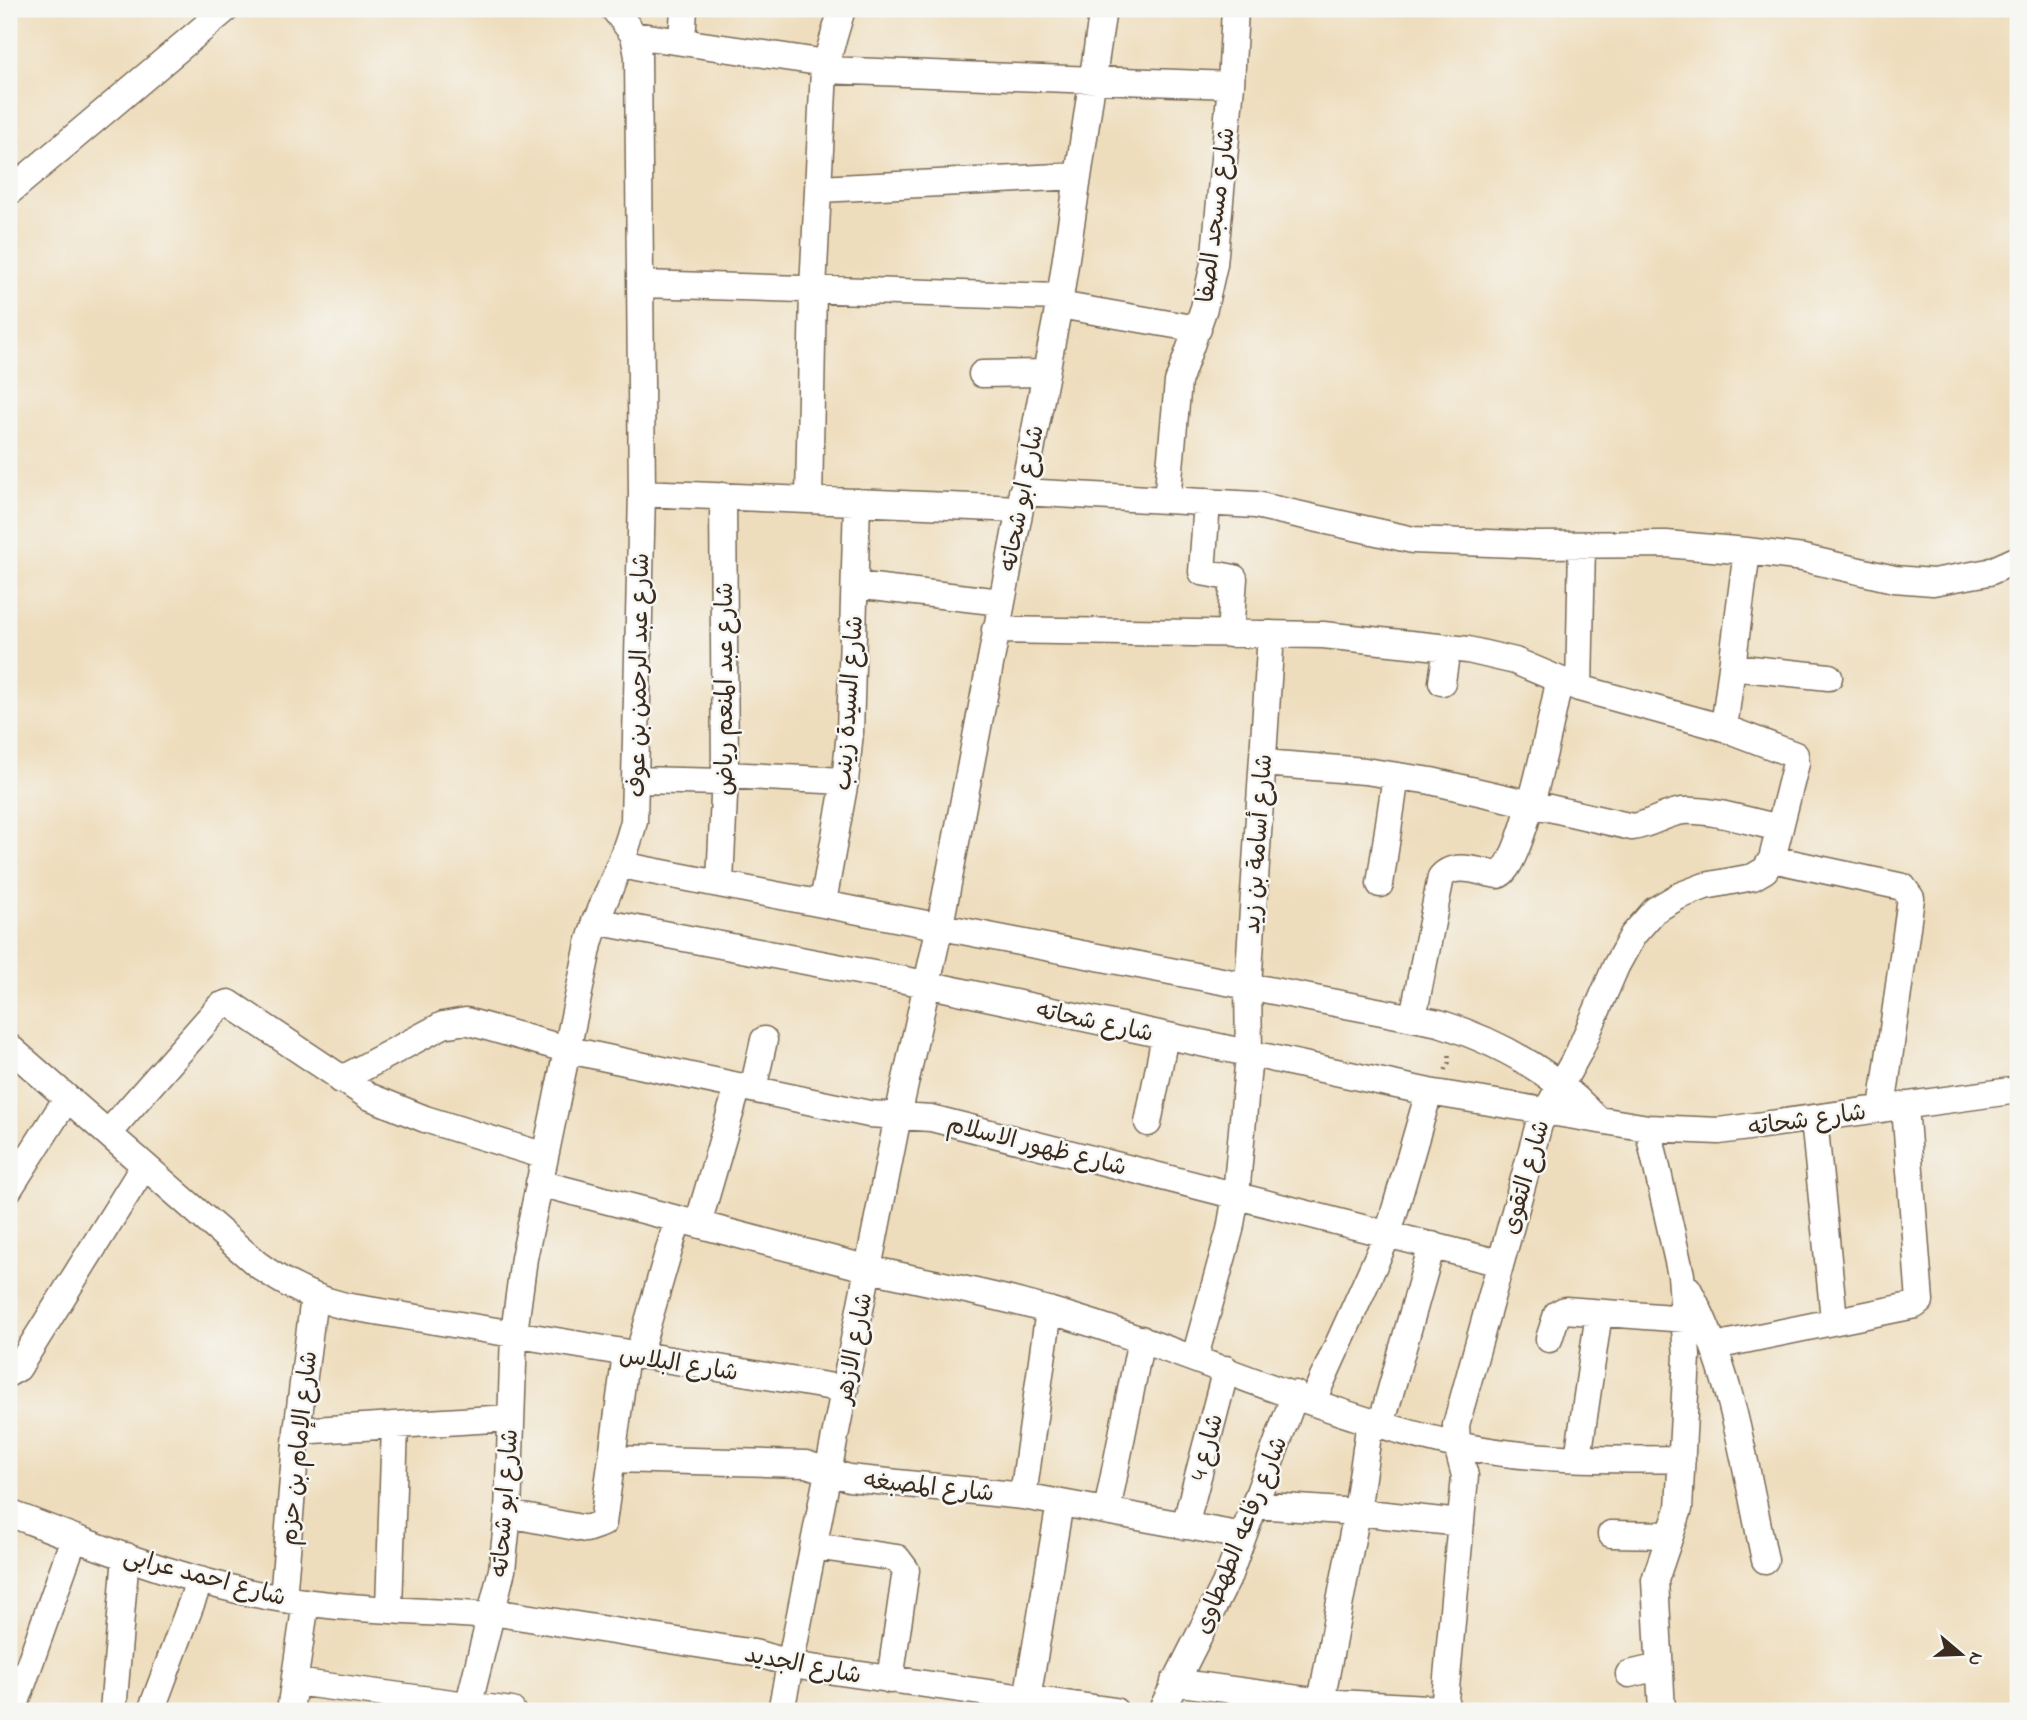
<svg xmlns="http://www.w3.org/2000/svg" width="2027" height="1720" font-family="'Indie Flower','Playpen Sans Arabic',sans-serif">
	<rect width="100%" height="100%" fill="#f6f6f2"/>
	<filter id="ink" filterUnits="userSpaceOnUse"><feTurbulence type="fractalNoise" baseFrequency=".0143" numOctaves="2"/><feDisplacementMap in="SourceGraphic" scale="14" xChannelSelector="R" yChannelSelector="G"/><feConvolveMatrix kernelMatrix="1 2 1 2 8 2 1 2 1" color-interpolation-filters="sRGB"/></filter>
	<filter id="wash" filterUnits="userSpaceOnUse"><feTurbulence type="fractalNoise" baseFrequency=".00686" numOctaves="4" result="noise"/><feDisplacementMap in="SourceGraphic" scale="28" xChannelSelector="R" yChannelSelector="G"/><feGaussianBlur stdDeviation="1.57" result="paint"/><feColorMatrix in="noise" values="0 0 0 0 0 0 0 0 0 0 0 0 0 0 0 0 0 1.4 0 .05"/><feComposite in="paint" operator="in"/></filter>
	<g filter="url(#wash)">
		<rect width="100%" height="100%" fill="#eeddbc"/>
	</g>
	<g filter="url(#ink)">
		<g fill="none" stroke-linecap="round" stroke-linejoin="round">
			<g stroke="#7a6955" stroke-width="29">
				<path id="minor" d="M634 35 826 63
					M682 41 684 9
					M824 70 1231 85
					M819 189 1078 176
					M9 192 226 9
					M642 284 1060 297
					M1059 305 1198 329
					M982 374 1046 373
					M1022 492 1256 505 1413 540 1539 545 1666 544 1747 551 1803 558 1894 579 1933 582 1989 572 2018 559
					M642 493 1019 509
					M809 500 813 289 824 70 842 9
					M1167 500 1178 382 1204 308 1214 264 1231 85 1235 9
					M1207 502 1202 572 1234 578 1230 634
					M855 585 1001 602
					M995 630 1323 635 1468 650 1515 661 1579 688 1724 728 1795 755 1796 763 1772 859 1765 870 1753 877 1705 886 1679 896 1655 910 1633 935 1616 966 1579 1052 1539 1124 1456 1425 1457 1445 1465 1476 1444 1711
					M1732 667 1829 677
					M1442 682 1447 648
					M1579 688 1582 545
					M1724 728 1747 551
					M1263 763 1365 771 1431 781 1632 827C1650 825 1665 813 1683 811 1714 809 1750 822 1780 828
					M725 775 845 781
					M637 780 725 782
					M1772 859 1903 887 1911 898 1882 1109
					M621 865 1439 1023C1499 1042 1552 1071 1595 1117
					M720 882 725 775 723 496
					M1380 884 1396 776
					M823 902 845 781 850 732 857 502
					M595 921 926 984 1429 1092 1648 1128 1719 1131 2018 1090
					M1413 1017 1441 877C1455 861 1479 872 1498 875 1522 870 1553 711 1559 682
					M9 1047 257 1264C284 1284 311 1298 345 1306L845 1389
					M340 1080 443 1025 466 1021 569 1050 869 1114 931 1118 1500 1263
					M753 1089 764 1040
					M1814 1119 1834 1319
					M1148 1123 1165 1036
					M1648 1128 1681 1275 1687 1356 1679 1509 1655 1580 1662 1711
					M108 1133 220 1006 229 1003 368 1096 425 1119 545 1156
					M539 1183C648 1211 757 1240 866 1268 928 1283 991 1293 1051 1311 1188 1350 1318 1414 1457 1445 1530 1461 1607 1460 1682 1459
					M9 1189 67 1098
					M698 1224 738 1086
					M1688 1289C1733 1372 1745 1468 1765 1560
					M1549 1339 1557 1314 1565 1310 1686 1319
					M1715 1346 1915 1305 1920 1301 1905 1106
					M638 1356 678 1219
					M1195 1357 1230 1230 1236 1195 1249 1055 1248 986 1271 634
					M9 1373 18 1368 144 1166
					M1313 1400 1388 1234 1429 1092
					M1381 1425 1432 1245
					M297 1431 510 1418
					M1578 1458 1599 1313
					M613 1459 806 1464 849 1478 1023 1496 1243 1536
					M1023 1496 1049 1310
					M1254 1505 1357 1512 1461 1523
					M1107 1511 1141 1339
					M9 1513C85 1542 162 1573 242 1591 323 1610 409 1610 491 1616
					M508 1514 586 1529 603 1523 626 1354
					M1185 1526 1226 1369
					M1611 1534 1670 1535
					M814 1546 897 1558 906 1570 890 1680
					M283 1599 297 1431 314 1297
					M389 1608 395 1425
					M492 1612 754 1653 805 1667 1115 1711
					M1629 1674 1659 1667
					M295 1682 512 1711
					M1174 1682 1321 1702 1444 1709
					M1321 1702 1357 1512 1370 1421
					M13 1711 74 1538
					M113 1711 126 1556
					M151 1711 200 1580
					M290 1711 306 1602
					M467 1711 502 1570 508 1514 514 1333 524 1258 589 944C601 901 624 864 634 821L642 493 638 56 634 35 614 9
					M781 1711 898 1116 940 925 1059 305 1103 9
					M1025 1711 1060 1503
					M1161 1711 1227 1580 1295 1394"/>
			</g>
			<path stroke="#7a6955" stroke-width="3.5" stroke-dasharray="2 5" stroke-linecap="butt" d="M1445 1070 1449 1063V1051"/>
			<use href="#minor" stroke="#fff" stroke-width="26"/>
		</g>
	</g>
	<g text-anchor="middle" stroke-width="5" stroke-linejoin="round" paint-order="stroke">
		<g font-size="24" fill="#3b2a1e" stroke="#f6f6f2">
			<text transform="translate(1215 215) rotate(-83)" y="8">شارع مسجد الصفا</text>
			<text transform="translate(1021 498) rotate(-79)" y="8">شارع ابو شحاته</text>
			<text transform="translate(638 675) rotate(-89)" y="8">شارع عبد الرحمن بن عوف</text>
			<text transform="translate(724 689) rotate(-90)" y="8">شارع عبد المنعم رياض</text>
			<text transform="translate(848 703) rotate(-86)" y="8">شارع السيدة زينب</text>
			<text transform="translate(1257 844) rotate(-86)" y="8">شارع أسامة بن زيد</text>
			<text transform="translate(1095 1021) rotate(12)" y="8">شارع شحاته</text>
			<text transform="translate(1807 1119) rotate(-8)" y="8">شارع شحاته</text>
			<text transform="translate(1037 1145) rotate(14)" y="8">شارع ظهور الاسلام</text>
			<text transform="translate(1525 1177) rotate(-74)" y="8">شارع التقوى</text>
			<text transform="translate(853 1348) rotate(-79)" y="8">شارع الازهر</text>
			<text transform="translate(679 1363) rotate(9)" y="8">شارع البلاس</text>
			<text transform="translate(1206 1447) rotate(-75)" y="8">شارع 4</text>
			<text transform="translate(298 1448) rotate(-84)" y="8">شارع الإمام بن حزم</text>
			<text transform="translate(929 1486) rotate(6)" y="8">شارع المصبغه</text>
			<text transform="translate(504 1503) rotate(-86)" y="8">شارع ابو شحاته</text>
			<text transform="translate(1240 1535) rotate(-68)" y="8">شارع رفاعه الطهطاوى</text>
			<text transform="translate(205 1576) rotate(15)" y="8">شارع احمد عرابى</text>
			<text transform="translate(803 1664) rotate(11)" y="8">شارع الجديد</text>
		</g>
	</g>
	<rect width="2027" height="1720" fill="none" stroke="#f6f6f2" stroke-width="35"/>
	<g transform="translate(1961 1654) rotate(109)" stroke="#f6f6f2" stroke-width="5" paint-order="stroke">
	<path d="M0-5L12 26L0 18L-12 26Z" fill="#3b2a1e"/>
	<text y="-10" font-size="19" font-weight="bold" text-anchor="middle" fill="#3b2a1e">N</text>
	</g>
</svg>
